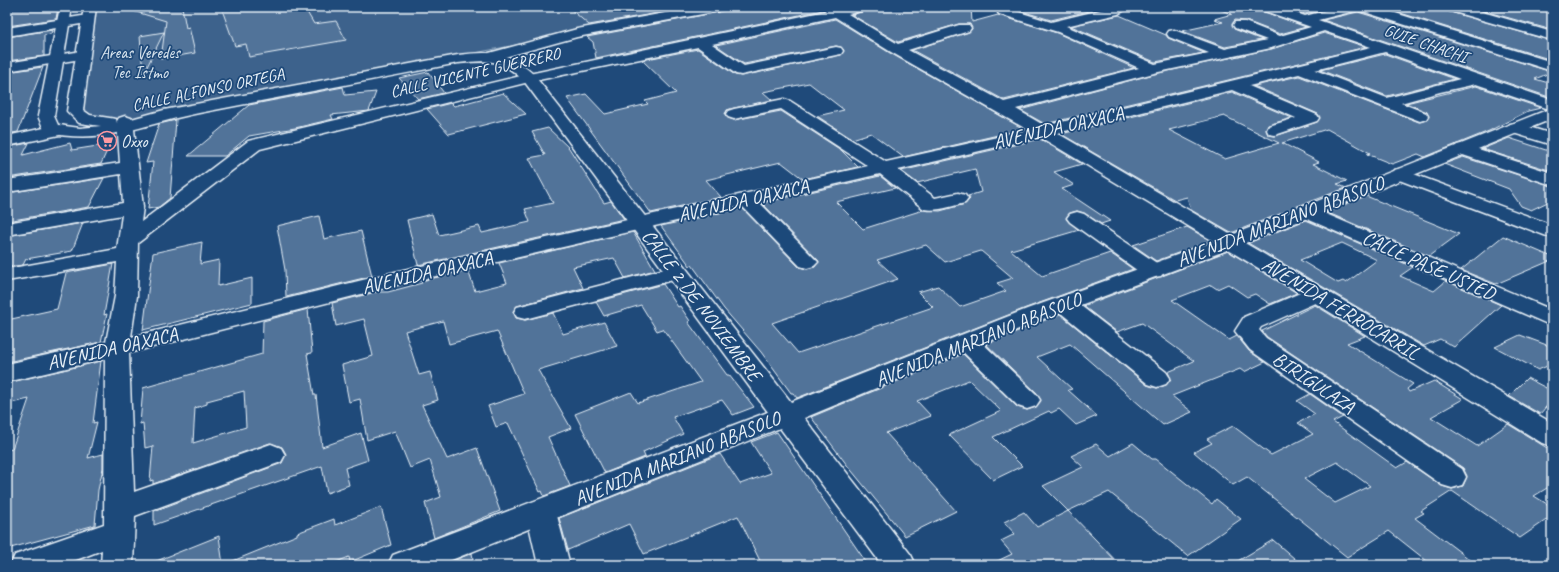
<svg xmlns="http://www.w3.org/2000/svg" width="1559" height="572" font-family="Caveat,sans-serif">
	<rect width="100%" height="100%" fill="#1f4a7a"/>
	<filter id="ink" filterUnits="userSpaceOnUse"><feTurbulence type="fractalNoise" baseFrequency=".025" numOctaves="2"/><feDisplacementMap in="SourceGraphic" scale="8" xChannelSelector="R" yChannelSelector="G"/><feConvolveMatrix kernelMatrix="1 2 1 2 8 2 1 2 1" color-interpolation-filters="sRGB"/></filter>
	<g filter="url(#ink)">
		<path fill="#3c628c" stroke="#92aac2" d="M90 7H711L115 123 75 111Z"/>
		<path fill="#517399" stroke="#e8f1f8" fill-rule="evenodd" d="M7 7H58L56 19 7 26Z
			M134 7H182L186 28 189 27 195 53 161 59 166 21 133 11Z
			M221 7H304L314 24 336 21 346 40 249 57 246 44 235 46Z
			M568 7H686L687 8 589 25Z
			M738 7H820L823 10 596 58 593 42 587 37 719 12Z
			M867 7H971L972 22 998 15 1057 33 1134 68 1004 100 912 50 969 32 972 29 970 24H959L898 42 852 15 864 11Z
			M1031 7H1098L1101 8 1051 20 1018 10Z
			M1219 7H1259L1262 11 1306 27 1280 34 1246 21 1235 20 1232 24 1234 29 1262 40 1225 47 1182 31 1223 22 1214 19 1232 14 1218 9Z
			M1283 7H1334L1305 14Z
			M1381 7H1425L1431 9 1439 7 1447 11 1552 41V60Z
			M1470 7H1502L1510 9 1518 7H1535L1552 12V30Z
			M1358 12 1552 72 1535 79 1552 84V98L1323 20Z
			M1119 15 1166 35 1168 38 1204 53 1155 62 1071 26Z
			M835 19 890 53 1024 129 903 157 871 133 852 139 817 116 844 110 809 83 763 92 772 100 734 108 727 110 725 115 728 118 734 120 781 111 841 150 858 167 803 179 781 162 706 180 721 197 651 213 567 98 586 94 605 114 648 104 645 101 676 93 642 60 698 49 735 75 741 76 841 55 844 50 841 47 836 46 744 64 716 45Z
			M52 30 51 34 44 35V56L7 61V37Z
			M164 32 143 75 140 36Z
			M1324 33 1366 47 1045 124 1020 110 1154 74 1271 49Z
			M1385 54 1455 79 1387 96 1320 70Z
			M43 67 18 132 7 134V72Z
			M428 72 444 93 418 99 399 78Z
			M1299 76 1419 122 1427 120 1429 117 1427 112 1406 103 1476 86 1541 108 1528 111 1489 131 1425 157 1418 154 1392 164 1367 154 1370 153 1327 129 1282 143 1319 162 1313 164 1347 181 1337 184 1346 188 1298 206 1295 208 1231 233 1191 210 1187 197 1175 200 1061 134 1232 92 1292 118 1268 125 1266 129 1268 135 1275 136 1317 122 1320 117 1318 114 1254 86ZM1224 116 1279 143 1225 159 1169 130Z
			M343 87 345 95 376 92 369 111 331 115 333 119 295 128 249 136 225 156H188L249 105Z
			M503 93 526 114 449 134 427 109 451 103 454 106Z
			M176 120 170 198 159 207 148 209 153 162 146 163 159 124Z
			M548 128 569 148 604 203 611 201 624 219 418 265 407 220 432 214 439 235 479 226 482 233 530 222 525 209 553 203 529 158 545 155 532 132Z
			M1509 138 1552 152V171L1482 149Z
			M1040 139 1082 164 1054 172 1074 185 1062 189 1110 221 1101 224 1084 213 1077 211 1070 213 1066 219 1079 230 1011 250 1042 276 1110 253 1133 269 1026 308 797 398 793 393H791L761 352 724 309 692 265 690 266 661 226 742 208 799 267 807 269 815 267 819 261 762 203 880 176 895 188 836 202 863 229 923 210 940 211 965 204 970 199 968 196 981 192 975 169 917 183 901 171ZM926 245 945 262 981 251 1013 278 997 283 1006 291 960 307 938 286 918 292 933 307 798 353 772 323 898 279 877 260Z
			M29 143 23 155 70 143 72 150 110 144 101 164 7 178V147Z
			M1463 157 1552 186V200L1531 210 1521 206 1509 189 1444 164Z
			M104 178 89 207 7 221V193Z
			M1366 196 1459 234 1429 256 1326 212Z
			M319 216 324 239 361 231 372 276 286 297 285 270 277 226Z
			M1306 220 1413 267 1400 276 1434 291 1446 281 1501 305 1454 347 1440 339 1424 346 1248 243ZM1342 243 1377 260 1346 283 1343 281 1338 283 1300 260Z
			M83 223 72 251 26 259 23 265 7 267V236Z
			M1187 227 1211 241 1156 261 1133 245Z
			M633 232 655 270 625 278 614 258 573 267 583 288 517 306 513 311 516 318 525 320 553 313 563 334 604 322 617 346 538 370 571 428 548 437 570 486 544 496 542 491 540 492 508 423 496 427 488 406 524 394 497 331 449 344 443 321 405 331 419 375 430 372 438 400 422 405 447 459 477 448 500 511 434 538 425 503 441 497 430 460 410 468 395 431 367 440 360 399 349 402 342 365 373 356 364 319 336 326 332 303 376 292H388L422 283 421 281 468 270 475 291 507 283 499 263Z
			M1503 236 1552 257V260L1496 284 1461 270Z
			M202 242 200 264 219 260 218 286 252 278V303L143 330 153 253Z
			M1228 251 1297 293 1270 304 1255 294 1247 297 1228 284 1217 289 1211 285 1172 300 1229 340 1237 336 1249 351 1265 362 1244 372 1240 369 1172 396 1192 412 1163 425 1070 344 1037 357 1072 389 1068 390 1097 416 1076 425 1059 409 1051 413 1049 411 993 437 1022 466 993 480 949 435 1001 411 969 380 917 401 931 416 886 433 956 511 905 536 847 465 811 417 963 354 1017 407 1027 410 1036 407 1041 401 1037 393 986 344 1060 314 1147 385 1157 388 1166 385 1171 379 1168 372 1194 361 1142 323 1117 332 1083 306Z
			M113 264 104 315 107 314 101 342 7 362V320L57 309 66 273Z
			M663 284 678 307 680 306 690 321 688 322 727 375H729L754 407 733 415 722 400 673 417 683 434 643 452 645 457 605 473 575 414 631 392 638 403 701 382 663 329 657 331 641 305 604 316 596 302Z
			M1315 305 1365 336 1347 343 1413 384 1407 389 1409 392 1434 381 1463 399 1431 417 1477 446 1508 424 1552 451V485L1534 496 1552 507V516L1520 538 1452 491 1421 511 1424 513 1415 518 1477 565H1432L1389 531 1347 557 1247 477 1233 485 1194 452 1212 443 1207 439 1233 426 1271 455 1313 434 1298 423 1315 414 1297 401 1310 394 1343 417 1333 422 1397 468 1407 462 1442 486 1452 489 1463 486 1467 476 1463 468 1267 337 1262 331ZM1337 462 1370 486 1335 503 1304 479Z
			M308 309 312 353 307 354 314 395H316L322 447 361 433 368 460 345 468 349 485 327 493 322 466 154 525V511L282 463 286 454 282 447 270 443 153 484V480L150 481 153 446 145 448 143 423 140 424 143 388 262 354 263 321ZM244 391 246 427 193 443 195 408 207 404V401Z
			M1520 335 1552 347V364L1538 370 1495 347Z
			M101 361 93 423 97 422 88 458 103 454V468L98 490 95 525 7 549V450L12 449 29 399 7 404V383Z
			M1527 378 1552 391V400L1540 414 1509 396Z
			M777 432 868 565H762L738 516 644 554 629 524 568 550 559 518 720 454 740 484 771 473 751 442Z
			M1133 443 1152 459H1156L1212 504 1216 499 1241 519 1188 556 1109 492 1068 511 1043 486 1083 467 1071 456 1096 444 1110 456Z
			M381 507 391 545 350 562 349 557 329 565H223L297 535V533L334 519 335 525Z
			M1068 511 1120 565H989L1012 554 1001 541 1015 534 1004 522 1024 512 1037 527Z
			M219 536 223 565H149V564Z
			M1273 540 1302 565H1231Z
			M472 553 474 565H443Z"/>
		<g fill="none" stroke-linecap="round" stroke-linejoin="round">
			<g stroke="#e8f1f8" stroke-width="3">
				<path id="minor" d="M698 7H725L719 11 577 37 494 60 489 59 487 56 489 53 577 29Z
					M822 7H866L864 10 848 14 898 44 959 25H969L971 28 969 31 908 50 1004 102 1139 68 1058 32 999 14 997 11 999 8 1003 7 1051 22 1113 7H1130L1118 14 1066 26 1155 64 1209 53 1169 37 1167 34 1169 31 1174 30 1225 49 1267 40 1235 28 1233 25 1235 22H1245L1280 36 1311 27 1262 10 1260 7H1278L1305 16 1340 7H1376L1552 62V71L1358 10 1318 20 1552 100V110L1476 84 1440 92 1401 103 1426 113 1428 116 1426 119 1420 121 1299 74 1249 86 1317 115 1319 118 1317 121 1275 135 1269 134 1267 130 1269 126 1296 118 1232 90 1057 133 1552 423V446L1542 443 1315 303 1261 327 1259 330 1266 338 1462 469 1466 477 1462 485 1452 488 1442 485 1250 350 1235 331 1244 317 1300 293 1040 137 898 170 935 198 958 193 965 195 968 199 965 203C952 206 937 212 924 209L880 174 759 202 814 258 818 262 814 266 807 268 800 266 742 206 401 284 129 353 134 492 271 444 281 448 285 455 281 462 135 516 133 565H101L102 550 63 565H10L15 555 104 524 105 359 7 382V364L106 342 115 296 117 262 7 281V269L117 249 122 215 7 235V223L123 203 121 174 7 192V180L120 163 117 121 119 118 125 116 131 118 133 121 143 207 141 222 248 141 529 74 826 11ZM835 17 891 52 1028 130 886 162 790 101 784 99 734 109 728 111 726 114 728 117 734 119 781 109 868 166 399 271 131 337 137 296 138 243 260 149 529 82 698 47 736 74 741 75 836 55 841 54 843 51 841 48 836 47 744 66 712 44ZM1324 31 1371 47 1045 126 1016 109 1154 73 1271 48ZM1385 52 1460 79 1387 98 1315 70Z
					M1445 7H1465L1552 32V40L1447 10Z
					M88 15 93 16 94 19 93 22 7 36V28Z
					M82 51 87 52 89 55 87 58 7 71V63Z
					M1516 123 1552 134V145L1510 132 1508 128 1510 124Z
					M58 125 64 126 66 130 64 134 7 146V136Z
					M1463 144 1552 173V185L1457 153 1454 149 1457 145Z
					M1400 169 1552 225V238L1394 178 1391 174 1394 170Z
					M1305 205 1552 310V326L1298 215 1295 211 1298 207Z
					M1077 212 1084 214 1161 266 1164 271 1161 276 1153 277 1145 276 1070 222 1067 218 1070 214Z
					M676 266 684 267 687 272 684 277 525 319 517 317 514 312 517 307Z
					M1064 297 1072 299 1166 372 1170 378 1166 384 1157 387 1148 384 1056 309 1053 304 1056 299Z
					M967 334 975 336 1036 394 1040 400 1036 406 1027 409 1018 406 959 348 955 342 959 336Z
					M541 500 552 503 556 512 570 565H538L526 512 530 503Z"/>
			</g>
			<g stroke="#e8f1f8" stroke-width="3">
				<path id="tertiary" d="M60 7H72L54 116 58 125 80 128 101 126 79 123 67 111 84 7H96L83 110 90 115 116 119 117 123 164 110 458 55C491 51 509 51 534 75L791 402 1027 309 1224 238 1552 108V119L1238 246 1043 319 804 418 911 555 916 565H882L780 428 439 565H388L393 555 768 412 524 81C501 58 489 60 458 63 372 80 285 96 199 113 143 124 103 146 45 132L38 116Z"/>
			</g>
			<use href="#minor" fill="#1f4a7a" fill-rule="evenodd"/>
			<use href="#tertiary" fill="#1f4a7a" fill-rule="evenodd"/>
		</g>
	</g>
	<defs>
		<g id="supermarket-ring" transform="scale(1)"><circle r="9.5" fill="#1f4a7a" stroke="#ff9aa2" stroke-width="1.5"/><path d="M-6-5.5h2.5l.6 2H6L4.5 2H-2.5L-4.4-4H-6ZM-1.5 3.2a1.3 1.3 0 1 0 .1 0ZM3 3.2a1.3 1.3 0 1 0 .1 0Z" fill="#ff9aa2"/></g>
	</defs>
	<g fill-rule="evenodd">
		<use href="#supermarket-ring" x="107" y="141"/>
	</g>
	<g text-anchor="middle" stroke-width="3.5" stroke-linejoin="round" paint-order="stroke">
		<g font-size="17" fill="#e8f1f8" stroke="#1f4a7a">
			<text transform="translate(1426 43) rotate(19)" y="6">GUIE CHACHI</text>
			<text transform="translate(475 72) rotate(-13)" y="6">CALLE VICENTE GUERRERO</text>
			<text transform="translate(208 89) rotate(-12)" y="6">CALLE ALFONSO ORTEGA</text>
		</g>
		<g font-size="17" fill="#d7e3ed" stroke="#1f4a7a">
			<text x="140" y="58">Areas Veredes<tspan x="140" dy="20">Tec Istmo</tspan></text>
		</g>
		<g font-size="17" fill="#e8f1f8" stroke="#1f4a7a" text-anchor="start">
			<text x="121" y="147">Oxxo</text>
		</g>
		<g font-size="20" fill="#e8f1f8" stroke="#1f4a7a">
			<text transform="translate(1058 127) rotate(-13)" y="7">AVENIDA OAXACA</text>
			<text transform="translate(743 200) rotate(-13)" y="7">AVENIDA OAXACA</text>
			<text transform="translate(1280 221) rotate(-21)" y="7">AVENIDA MARIANO ABASOLO</text>
			<text transform="translate(1429 265) rotate(24)" y="7">CALLE PASE USTED</text>
			<text transform="translate(427 272) rotate(-13)" y="7">AVENIDA OAXACA</text>
			<text transform="translate(702 305) rotate(53)" y="7">CALLE 2 DE NOVIEMBRE</text>
			<text transform="translate(1341 308) rotate(31)" y="7">AVENIDA FERROCARRIL</text>
			<text transform="translate(978 339) rotate(-22)" y="7">AVENIDA MARIANO ABASOLO</text>
			<text transform="translate(112 348) rotate(-13)" y="7">AVENIDA OAXACA</text>
			<text transform="translate(1314 382) rotate(34)" y="7">BIRIGULAZA</text>
			<text transform="translate(677 458) rotate(-22)" y="7">AVENIDA MARIANO ABASOLO</text>
		</g>
	</g>
	<rect width="1559" height="572" fill="none" stroke="#1f4a7a" stroke-width="24"/>
	<rect x="12" y="12" width="1535" height="548" fill="none" stroke="#e8f1f8" stroke-width="1.5" filter="url(#ink)"/>
</svg>
